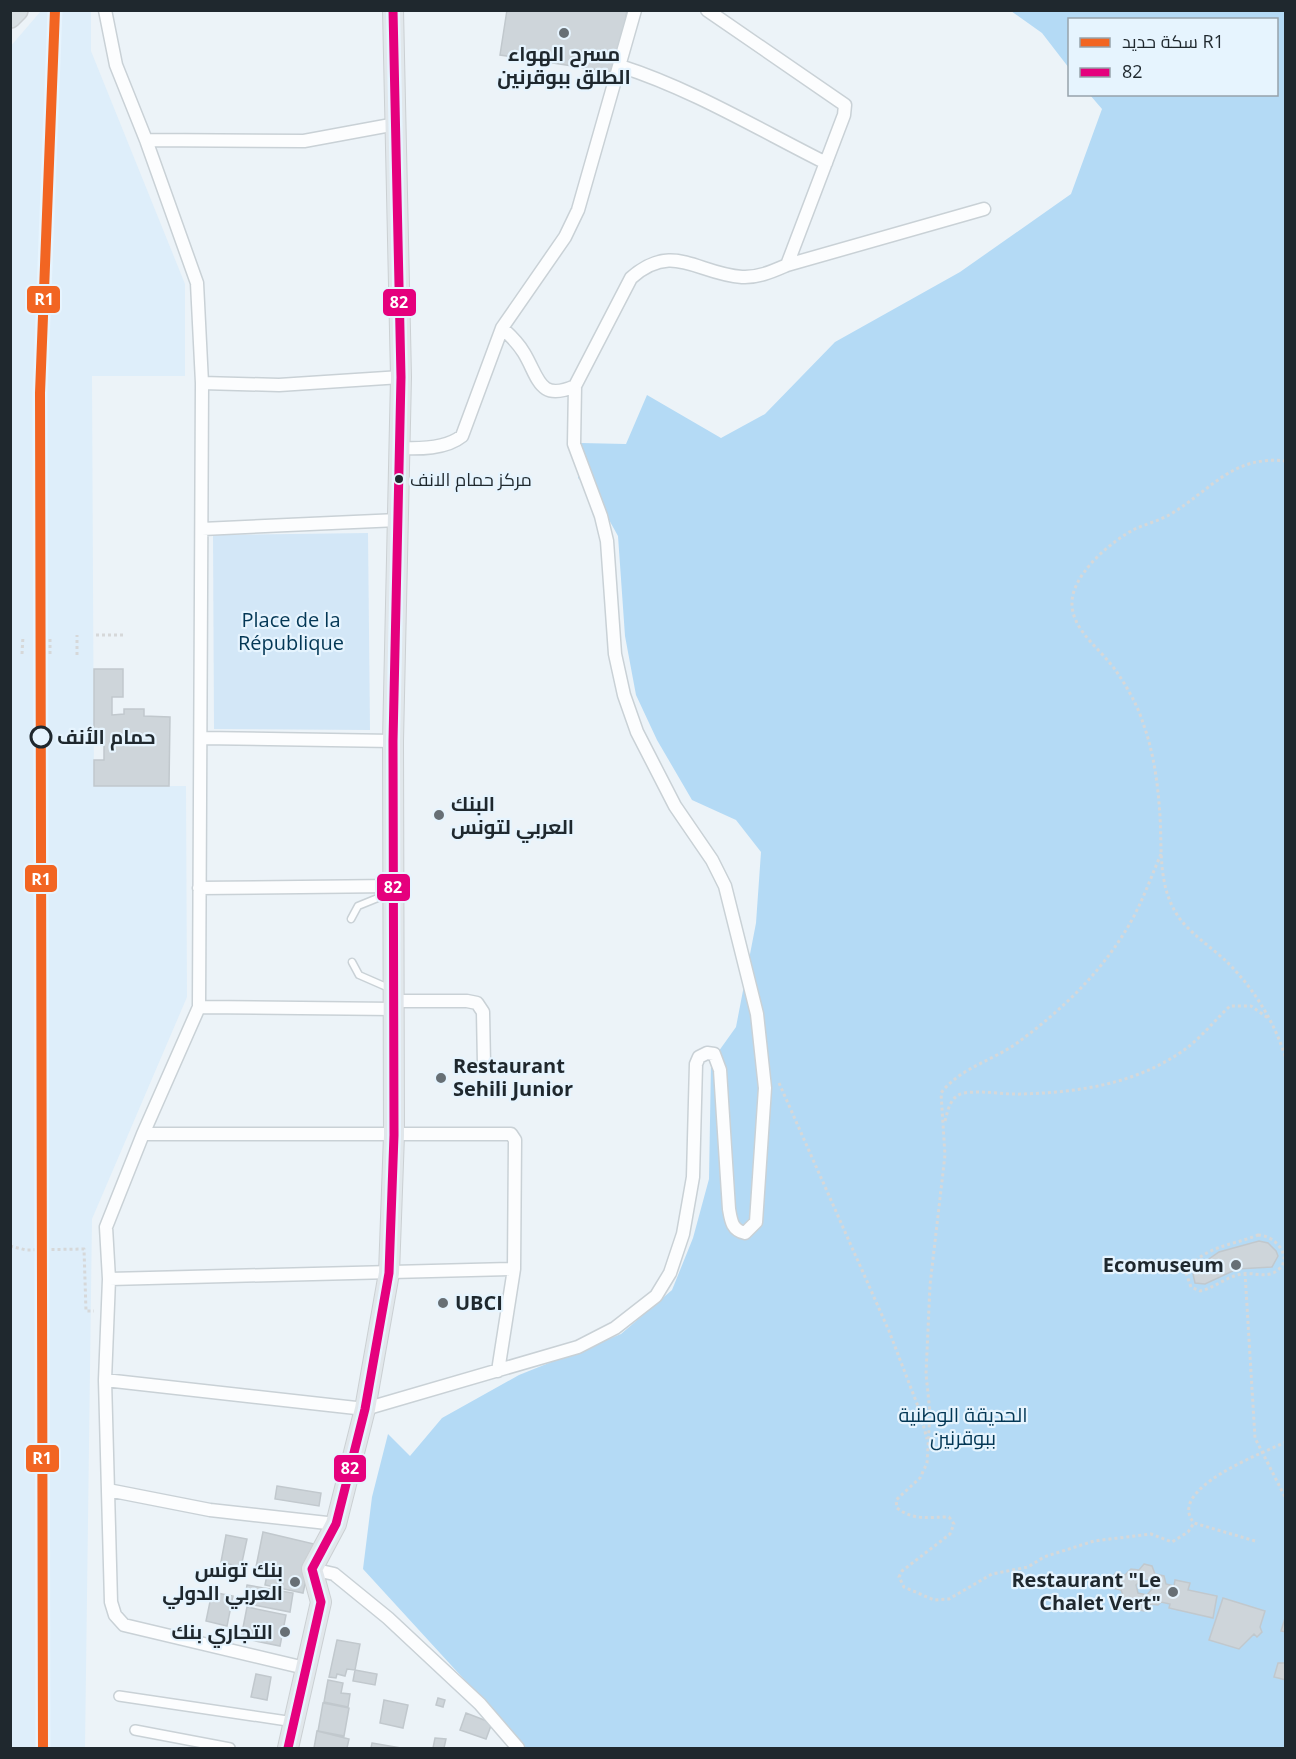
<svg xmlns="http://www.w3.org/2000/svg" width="1296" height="1759" font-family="'Open Sans',Cairo,sans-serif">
	<rect width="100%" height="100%" fill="#ecf3f8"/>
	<path fill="#deeefa" d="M41 11H91V51L185 284V376H92L94 786H186L187 997 92 1219 85 1748H10V47Z"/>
	<path fill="#d3e7f7" d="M368 533 370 730 214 729 213 535Z"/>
	<path fill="#b4daf5" d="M1011 11H1285V1748H520L494 1712 363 1569 372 1497 388 1434 410 1456 442 1418 519 1375 621 1334 672 1290 693 1238 709 1179 711 1062 736 1027 756 923 761 852 736 820 692 800 657 740 636 695 625 636 618 536 598 500 578 478 581 443 626 444 647 395 721 438 765 414 835 342 960 272 1071 194 1102 109 1090 95 1276 94V20H1070L1069 68 1042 33Z"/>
	<path fill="#ced5da" stroke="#c1c8cd" stroke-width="1.5" fill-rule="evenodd" d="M507 10H627L618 73 500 55Z
		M94 669H123V697H112V715L124 714V709H144V716L170 717 169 786H94V760H104V738L94 737Z
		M1259 1241 1268 1243 1276 1251 1278 1256 1272 1267 1237 1269 1205 1284 1195 1283 1193 1274 1196 1268 1219 1252Z
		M277 1486 321 1493 319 1506 275 1499Z
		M263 1532 314 1544 303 1593 265 1585 268 1570 256 1567Z
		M226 1535 247 1539 241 1567 221 1562Z
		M1144 1564 1152 1566 1155 1574 1164 1576 1166 1584 1174 1586 1175 1580 1190 1583 1188 1590 1217 1596 1213 1618 1169 1608 1170 1604 1161 1602 1158 1605 1150 1604 1144 1611 1135 1609 1132 1600 1124 1598 1121 1590 1113 1588 1110 1579 1116 1573 1125 1575 1131 1569 1139 1570ZM1142 1579 1149 1580 1152 1589 1147 1595 1138 1593 1136 1585Z
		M247 1585 293 1593 290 1612 244 1603Z
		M212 1592 233 1596 227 1626 206 1621Z
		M1223 1598 1265 1611 1260 1627 1262 1632 1257 1637 1254 1634 1239 1649 1209 1640Z
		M247 1607 286 1615 280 1646 241 1638Z
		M1286 1615V1632L1281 1631Z
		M337 1640 360 1644 355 1670 347 1669 345 1676 337 1674 336 1678 329 1677Z
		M1278 1663H1286V1680L1274 1677Z
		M355 1670 377 1674 375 1685 353 1681Z
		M256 1674 271 1677 267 1700 251 1697Z
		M328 1680 343 1683 341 1693 350 1694 348 1707 324 1702Z
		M438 1698 445 1700 443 1707 436 1705Z
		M384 1700 408 1705 403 1728 380 1723Z
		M323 1703 349 1708 344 1736 318 1731Z
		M466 1713 492 1723 486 1739 460 1730Z
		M317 1731 349 1739 347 1748H314Z
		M435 1738 446 1739 444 1748H433Z
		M372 1743 401 1748H371Z"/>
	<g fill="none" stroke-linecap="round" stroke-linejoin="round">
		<g stroke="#c9d1d6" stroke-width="9">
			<path id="service" d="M351 919 358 906 390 893
				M352 962 359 975 391 989"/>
		</g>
		<g stroke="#c9d1d6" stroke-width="12">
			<path id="pedestrian" d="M119 1696 294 1722
				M135 1730 230 1748"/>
		</g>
		<g stroke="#c9d1d6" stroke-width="15">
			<path id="minor" d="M105 10 116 65 146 140 197 283 202 383 199 1007 143 1134 106 1227 109 1279 105 1380 111 1602 115 1615 124 1625 305 1668
				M707 10 845 105 844 115 787 265
				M620 66C692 89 758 129 826 163
				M146 140 304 141 396 124
				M502 328C511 336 518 343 524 353 539 378 539 402 575 386L631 278C673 241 697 274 742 277 758 278 773 271 787 265L984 209
				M202 383 279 385 401 377
				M399 448C419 449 446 449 462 436L502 328 565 237 578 210 635 10
				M202 529 398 520
				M201 738 393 741
				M199 888 393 886
				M394 1001H467L477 1003 483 1012 484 1064
				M199 1007 394 1009
				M143 1134H511L515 1140 514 1269 498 1371
				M109 1279 514 1269
				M105 1380 365 1409 578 1347 615 1328 656 1296 670 1273 683 1234 693 1177 696 1064 699 1057 707 1053 714 1054 720 1070 729 1209C731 1221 732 1230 745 1233L756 1222 765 1088 757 1014 725 886 712 860 675 806 637 732 624 695 615 654 607 541 601 516 574 444 575 386
				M108 1490 210 1510 336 1524
				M312 1569 334 1574 388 1618 480 1704 518 1748"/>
		</g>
		<g stroke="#cbd0d3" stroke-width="22">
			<path id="primary" d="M288 1748 321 1602 312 1569 336 1524 365 1409 389 1273 394 1135 393 741 401 377 393 10"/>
		</g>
		<g stroke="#cbd0d3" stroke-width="24">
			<path id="trunk" d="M10 17 17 10"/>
		</g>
		<path stroke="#d6d8d9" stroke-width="3" stroke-dasharray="3 3" stroke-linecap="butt" d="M1286 461C1233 455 1212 489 1171 514 1159 521 1145 524 1133 530 1111 542 1082 567 1074 591 1063 625 1099 646 1116 671 1126 685 1138 706 1143 723 1154 753 1158 785 1160 816 1162 850 1158 883 1176 913 1188 933 1212 947 1228 963 1255 990 1275 1023 1286 1059
			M96 635H126
			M22 654 23 636
			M50 654V636
			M77 655V635
			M1161 854C1151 877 1142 903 1129 925 1101 973 1061 1011 1017 1043 992 1061 960 1068 941 1093L945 1155 930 1285 926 1374 930 1413 927 1463 920 1478 896 1500 897 1508C914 1521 928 1517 949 1517L954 1524 950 1534 902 1571 899 1577 904 1587 934 1600 949 1599 992 1574 1028 1567 1044 1557 1094 1541 1151 1534 1172 1542 1188 1532 1194 1523
			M779 1083 889 1331 919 1409 927 1439
			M945 1121C948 1110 950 1096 964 1093 983 1090 1004 1095 1023 1094 1080 1092 1136 1084 1184 1050 1200 1039 1215 1020 1230 1006H1251L1268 1018
			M1258 1235C1276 1235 1296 1260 1275 1272 1265 1278 1253 1272 1242 1274 1227 1276 1215 1288 1200 1291L1191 1287 1186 1273C1202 1246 1231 1246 1258 1235Z
			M10 1246 26 1250 84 1249 86 1311H94
			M1245 1273 1255 1438 1286 1499
			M1286 1383V1395
			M1255 1541 1194 1523C1165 1489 1263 1453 1286 1442"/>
		<use href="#service" stroke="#fcfdfe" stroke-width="6"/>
		<use href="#pedestrian" stroke="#fcfdfe" stroke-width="9"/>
		<use href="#minor" stroke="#fcfdfe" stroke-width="12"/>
		<use href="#primary" stroke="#e1e7eb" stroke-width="20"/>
		<use href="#trunk" stroke="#d8e0e4" stroke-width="21"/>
		<g stroke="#e6f4fe" stroke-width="14">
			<path id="bus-1" d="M288 1748 321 1602 312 1569 336 1524 365 1409 389 1273 394 1135 393 741 401 377 393 10"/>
		</g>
		<use href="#bus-1" stroke="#e5007d" stroke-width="9"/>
		<g stroke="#e6f4fe" stroke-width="15">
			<path id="rail-1" d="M43 1748 40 393 55 10"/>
		</g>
		<use href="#rail-1" stroke="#f26522" stroke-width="10"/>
	</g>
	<g fill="#676f75" stroke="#e6f4fe" stroke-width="2">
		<circle cx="564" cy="33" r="6"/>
		<circle cx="439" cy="815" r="6"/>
		<circle cx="441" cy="1078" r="6"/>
		<circle cx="1236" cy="1265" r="6"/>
		<circle cx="443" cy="1303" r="6"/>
		<circle cx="295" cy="1582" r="6"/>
		<circle cx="1173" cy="1592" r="6"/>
		<circle cx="285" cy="1632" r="6"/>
	</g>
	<circle fill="#1f282e" stroke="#e6f4fe" stroke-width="2" cx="399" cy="479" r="5"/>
	<circle fill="#e6f4fe" stroke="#1f282e" stroke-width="3" cx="41" cy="737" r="10"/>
	<g text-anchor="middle" stroke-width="4.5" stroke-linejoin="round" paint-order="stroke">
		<g font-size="18" fill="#1f282e" stroke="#e6f4fe" text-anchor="start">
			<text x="410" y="486">مركز حمام الانف</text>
		</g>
		<g font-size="20" font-weight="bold" fill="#1f282e" stroke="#e6f4fe" text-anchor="end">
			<text x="564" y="61" text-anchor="middle">مسرح الهواء<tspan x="564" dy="23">الطلق ببوقرنين</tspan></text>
			<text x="451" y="811" text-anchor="start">البنك<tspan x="451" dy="23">العربي لتونس</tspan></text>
			<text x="453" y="1073" text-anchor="start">Restaurant<tspan x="453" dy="23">Sehili Junior</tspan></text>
			<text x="1224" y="1272">Ecomuseum</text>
			<text x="455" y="1310" text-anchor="start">UBCI</text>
			<text x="283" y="1577">بنك تونس<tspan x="283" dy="23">العربي الدولي</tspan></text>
			<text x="1161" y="1587">Restaurant "Le<tspan x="1161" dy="23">Chalet Vert"</tspan></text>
			<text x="273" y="1639">التجاري بنك</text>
		</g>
		<g font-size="20" fill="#033755" stroke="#e6f4fe">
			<text x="291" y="627">Place de la<tspan x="291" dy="23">République</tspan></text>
			<text x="963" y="1422">الحديقة الوطنية<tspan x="963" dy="23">ببوقرنين</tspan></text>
		</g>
		<g font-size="20" font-weight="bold" fill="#1f282e" stroke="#e6f4fe" text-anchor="start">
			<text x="57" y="744">حمام الأنف</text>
		</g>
	</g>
	<g stroke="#e6f4fe" stroke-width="2">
		<rect x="26" y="285" width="35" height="29" rx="6" fill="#f26522"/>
		<rect x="382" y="288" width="35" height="29" rx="6" fill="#e5007d"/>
		<rect x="24" y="864" width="34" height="29" rx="6" fill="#f26522"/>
		<rect x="376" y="873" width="35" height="29" rx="6" fill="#e5007d"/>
		<rect x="25" y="1444" width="35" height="29" rx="6" fill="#f26522"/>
		<rect x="333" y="1454" width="34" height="29" rx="6" fill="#e5007d"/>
	</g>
	<g font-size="16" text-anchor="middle" font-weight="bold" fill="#fff">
		<text x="44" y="305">R1</text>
		<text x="399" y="308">82</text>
		<text x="41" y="885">R1</text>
		<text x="393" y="893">82</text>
		<text x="42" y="1464">R1</text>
		<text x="350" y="1474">82</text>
	</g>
	<rect width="1296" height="1759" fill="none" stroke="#1f282e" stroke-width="24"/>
	<rect x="1068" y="18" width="210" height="78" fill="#e6f4fe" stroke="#96a2ab" stroke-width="1.5"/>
	<rect x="1080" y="38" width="30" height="9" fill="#f26522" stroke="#96a2ab" stroke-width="1.5"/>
	<text x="1122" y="48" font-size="18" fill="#1f282e">سكة حديد R1</text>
	<rect x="1080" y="68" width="30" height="9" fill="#e5007d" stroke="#96a2ab" stroke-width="1.5"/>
	<text x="1122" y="78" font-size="18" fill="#1f282e">82</text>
</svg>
